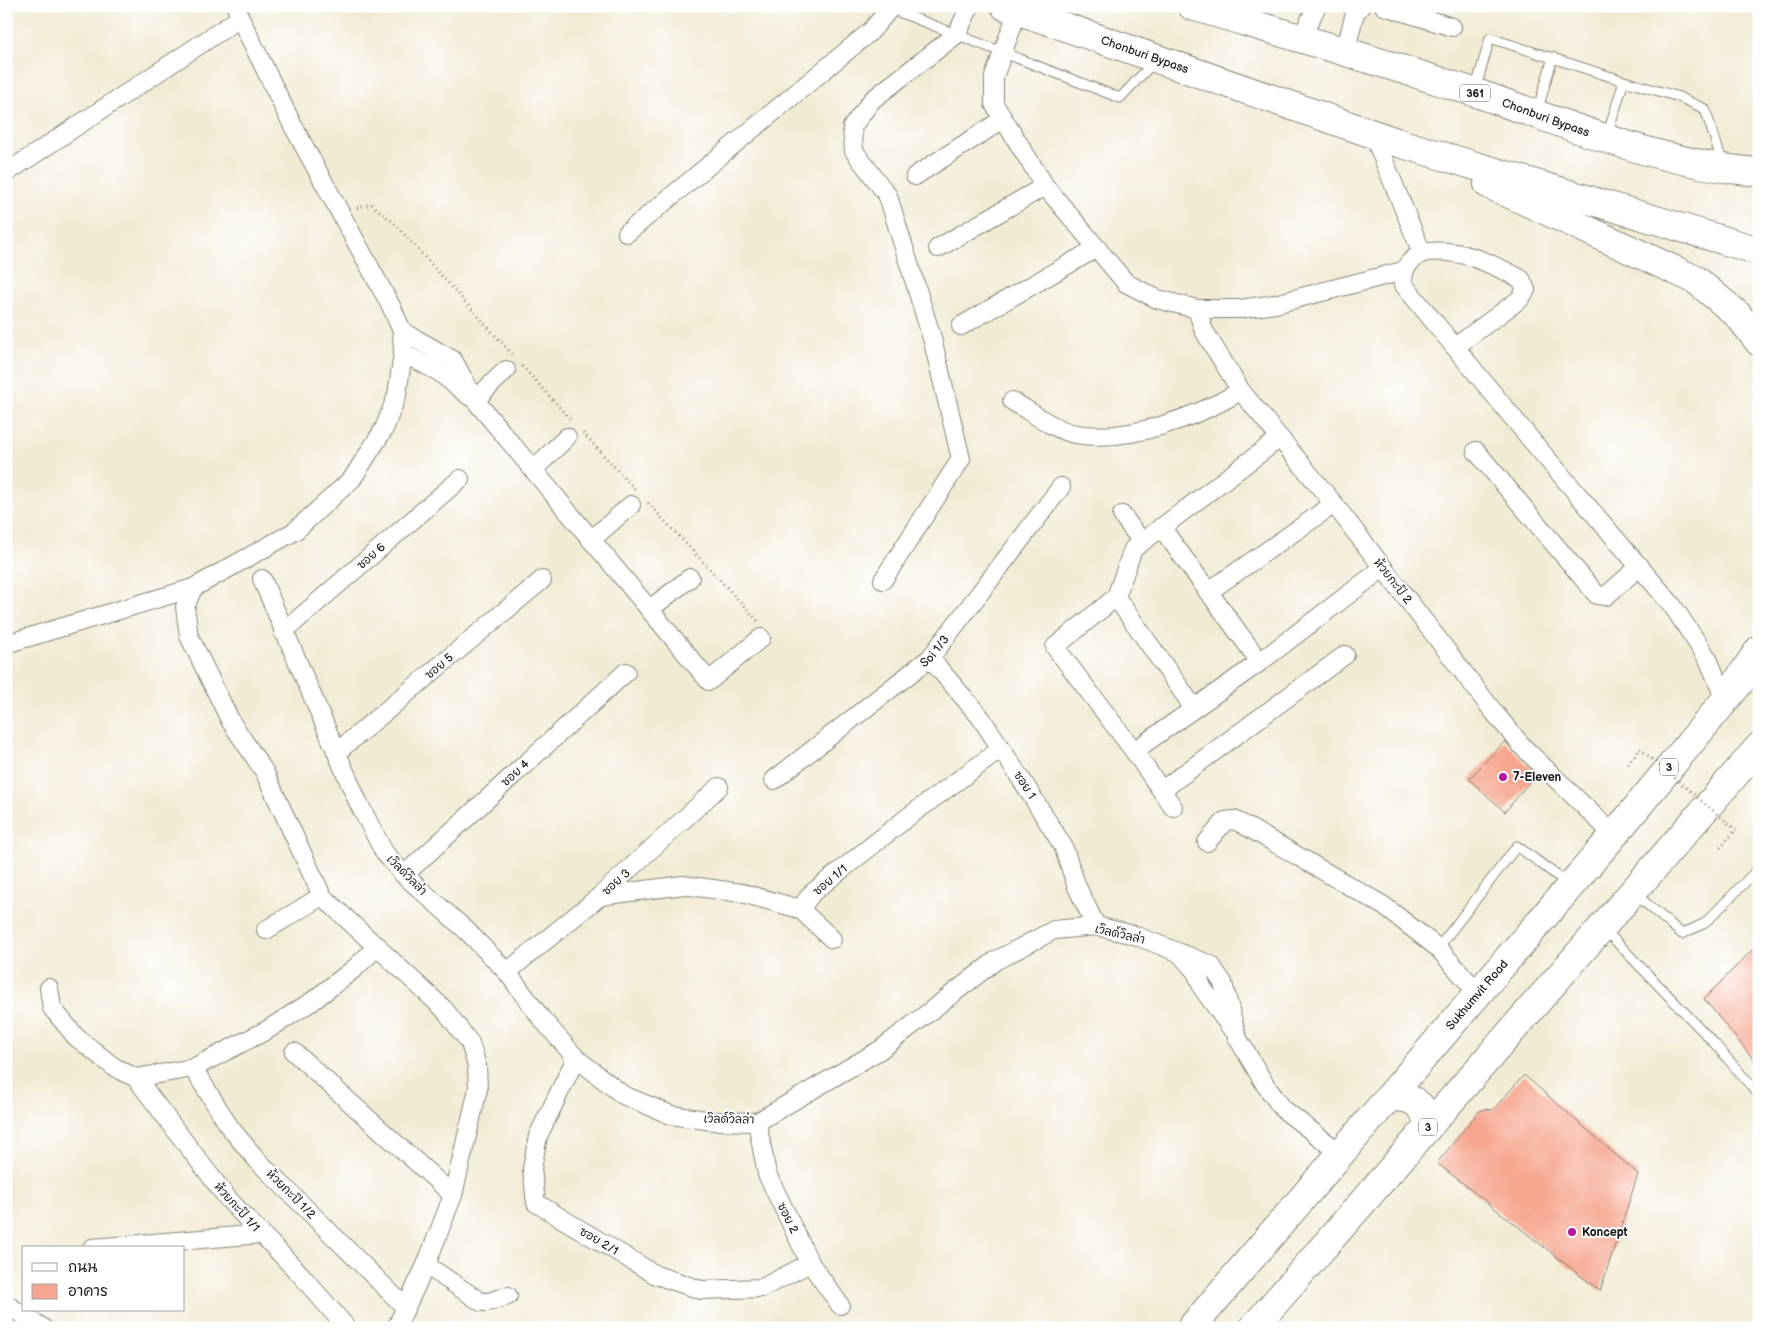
<svg xmlns="http://www.w3.org/2000/svg" width="1765" height="1334" font-family="'Balsamiq Sans','Playpen Sans Thai',sans-serif">
	<rect width="100%" height="100%" fill="#fff"/>
	<filter id="ink" filterUnits="userSpaceOnUse"><feTurbulence type="fractalNoise" baseFrequency=".02" numOctaves="2"/><feDisplacementMap in="SourceGraphic" scale="10" xChannelSelector="R" yChannelSelector="G"/><feConvolveMatrix kernelMatrix="1 2 1 2 8 2 1 2 1" color-interpolation-filters="sRGB"/></filter>
	<filter id="wash" filterUnits="userSpaceOnUse"><feTurbulence type="fractalNoise" baseFrequency=".0096" numOctaves="4" result="noise"/><feDisplacementMap in="SourceGraphic" scale="20" xChannelSelector="R" yChannelSelector="G"/><feGaussianBlur stdDeviation="1.12" result="paint"/><feColorMatrix in="noise" values="0 0 0 0 0 0 0 0 0 0 0 0 0 0 0 0 0 1.4 0 .05"/><feComposite in="paint" operator="in"/></filter>
	<g filter="url(#wash)">
		<rect width="100%" height="100%" fill="#f2ebd4"/>
		<g id="blocks">
			<path fill="#f6a58e" d="M1505 741 1536 774 1505 812 1469 779Z
				M1759 943V1066L1704 999Z
				M1524 1075 1638 1174 1600 1291 1437 1163 1478 1112 1485 1109 1493 1110Z"/>
		</g>
	</g>
	<g filter="url(#ink)">
		<use href="#blocks" fill-opacity="0" stroke="#878478" stroke-width="1"/>
		<g fill="none" stroke-linecap="round" stroke-linejoin="round">
			<g stroke="#878478" stroke-width="11">
				<path id="lane" d="M891 9 1120 98 1154 62
					M1624 81 1679 97 1705 109 1723 164
					M1475 91 1490 38 1624 81 1607 136
					M1537 112 1553 57
					M1634 893 1682 934 1705 923 1759 868
					M1604 929 1714 1043 1759 1095
					M1438 948 1517 846 1567 883"/>
			</g>
			<g stroke="#878478" stroke-width="20">
				<g id="street">
					<path d="M1384 6 1452 27"/>
					<path d="M1018 10 994 77V104L1045 186 1126 283 1157 299 1197 309H1240L1275 304 1403 271"/>
					<path d="M1301 38 1317 6"/>
					<path d="M1345 52 1355 13 1361 6"/>
					<path d="M1373 134 1422 253C1408 262 1403 267 1403 284L1532 441 1672 605 1708 659 1725 699"/>
					<path d="M6 173 240 18"/>
					<path d="M915 176 1002 120"/>
					<path d="M627 233 871 31 892 6"/>
					<path d="M938 248 1045 186"/>
					<path d="M1422 253C1457 246 1490 263 1521 279L1526 290 1520 299 1455 347"/>
					<path d="M1197 309 1204 331 1241 391 1334 504 1493 711 1523 747 1614 835"/>
					<path d="M961 326 1095 249"/>
					<path d="M402 331 453 360 475 400 709 681 761 638"/>
					<path d="M403 353 439 372 469 396"/>
					<path d="M475 400 506 370"/>
					<path d="M1012 401C1030 411 1056 431 1076 434 1129 443 1196 417 1241 391"/>
					<path d="M1280 438 1133 549 1116 597 1055 647 1134 751 1260 662 1383 568"/>
					<path d="M1476 451 1597 595 1606 596 1640 566"/>
					<path d="M533 470 567 437"/>
					<path d="M1122 515 1142 542"/>
					<path d="M1161 527 1260 662"/>
					<path d="M591 540 631 505"/>
					<path d="M262 579 358 802 384 852 404 875 467 931 507 972 541 1018 576 1058 623 1095 671 1115 713 1121 757 1122 880 1050 995 961 1054 930 1096 926 1134 935 1211 965 1223 983 1237 1037 1266 1086 1283 1109 1340 1153"/>
					<path d="M883 580 961 459 932 338 888 196 854 151 852 127 872 100 957 34 970 6"/>
					<path d="M193 588 185 607 189 636 231 722 264 771 322 896 444 1009 470 1043 477 1066 478 1089 453 1195 426 1265 396 1328"/>
					<path d="M1208 592 1334 504"/>
					<path d="M1116 597 1194 708"/>
					<path d="M650 609 690 578"/>
					<path d="M283 632 460 479"/>
					<path d="M6 644 193 588 295 531 352 479 384 429 397 395 403 353 402 331 392 308 292 124 240 18 236 6"/>
					<path d="M930 658 981 718 1023 782 1063 846 1077 887 1096 926"/>
					<path d="M1134 751 1173 807"/>
					<path d="M337 752 542 580"/>
					<path id="s1" d="M774 780 930 658 1061 487"/>
					<path d="M1162 790 1345 655"/>
					<path d="M1207 842 1225 821 1234 820 1244 825 1384 906 1438 948 1478 993"/>
					<path d="M404 875 626 672"/>
					<path d="M600 896 683 885 742 893 800 909 812 893 908 817 1001 749"/>
					<path d="M800 909 832 939"/>
					<path d="M266 930 322 896"/>
					<path d="M1181 955 1196 972 1203 989 1231 1028"/>
					<path d="M507 972 600 896 719 787"/>
					<path d="M49 988 52 1008 76 1037 114 1067 136 1078 193 1068 267 1030 314 1000 355 968 378 946"/>
					<path d="M294 1052 453 1195"/>
					<path d="M576 1058 538 1136 532 1169 536 1203 656 1275 701 1290 762 1288 810 1263"/>
					<path d="M193 1068 231 1129 257 1160 404 1306"/>
					<path d="M136 1078 228 1199 300 1274 347 1328"/>
					<path d="M757 1122 767 1174 810 1263 840 1305"/>
					<path d="M92 1248 262 1234"/>
					<path d="M426 1265 481 1302H488L508 1296"/>
					<path d="M6 1304 43 1328"/>
				</g>
			</g>
			<g stroke="#878478" stroke-width="30">
				<g id="primary">
					<path d="M1389 1097C1411 1096 1426 1103 1428 1127"/>
					<path id="s2" d="M1191 1328 1614 835 1741 681"/>
					<path d="M1253 1328 1759 747"/>
				</g>
			</g>
			<g stroke="#878478" stroke-width="30">
				<g id="highway">
					<path id="s3" d="M1005 6 1396 142 1759 251"/>
					<path id="s4" d="M1192 6C1289 35 1386 63 1482 95 1572 126 1663 165 1759 172"/>
					<path d="M1488 184 1696 280 1738 315 1759 342"/>
					<path d="M1725 699 1759 650"/>
				</g>
			</g>
			<path stroke="#878478" stroke-width="3" stroke-dasharray="1 4" stroke-linecap="butt" d="M357 208 371 204 394 223 512 354
				M522 366 572 421
				M583 433 635 489
				M648 503 759 622
				M1628 764 1640 749
				M1720 848 1736 830"/>
			<use href="#lane" stroke="#fff" stroke-width="9"/>
			<use href="#street" stroke="#fff" stroke-width="18"/>
			<use href="#primary" stroke="#fff" stroke-width="28"/>
			<use href="#highway" stroke="#fff" stroke-width="28"/>
			<path stroke="#878478" stroke-width="3" stroke-dasharray="1 4" stroke-linecap="butt" d="M1640 749 1736 830"/>
		</g>
	</g>
	<g fill="#b5179e" stroke="#fff" stroke-width="2">
		<circle cx="1503" cy="777" r="5"/>
		<circle cx="1572" cy="1232" r="5"/>
	</g>
	<g text-anchor="middle" stroke-width="4" stroke-linejoin="round" paint-order="stroke">
		<g fill="#fff" stroke="#606060" stroke-width="1">
			<rect x="1460" y="84.5" width="30" height="17" rx="4"/>
			<rect x="1660" y="758.5" width="18" height="17" rx="4"/>
			<rect x="1419" y="1118.5" width="18" height="17" rx="4"/>
		</g>
		<g font-size="11" font-weight="bold" fill="#1c1c1c">
			<text x="1475" y="97">361</text>
			<text x="1669" y="771">3</text>
			<text x="1428" y="1131">3</text>
		</g>
		<g font-size="12" fill="#1c1c1c" stroke="#fff">
			<text dy="4" stroke="none"><textPath href="#s3" startOffset="148">Chonburi Bypass</textPath></text>
			<text dy="4" stroke="none"><textPath href="#s4" startOffset="371">Chonburi Bypass</textPath></text>
			<text transform="translate(371 556) rotate(-41)" y="4">ซอย 6</text>
			<text transform="translate(1393 581) rotate(52)" y="4">ห้วยกะปิ 2</text>
			<text dy="4" stroke="none"><textPath href="#s1" startOffset="206">Soi 1/3</textPath></text>
			<text transform="translate(439 666) rotate(-40)" y="4">ซอย 5</text>
			<text transform="translate(515 773) rotate(-42)" y="4">ซอย 4</text>
			<text transform="translate(1025 785) rotate(57)" y="4">ซอย 1</text>
			<text transform="translate(407 875) rotate(45)" y="4">เวิลด์วิลล่า</text>
			<text transform="translate(830 880) rotate(-40)" y="4">ซอย 1/1</text>
			<text transform="translate(616 882) rotate(-42)" y="4">ซอย 3</text>
			<text transform="translate(1120 934) rotate(13)" y="4">เวิลด์วิลล่า</text>
			<text dy="4" stroke="none"><textPath href="#s2" startOffset="439">Sukhumvit Road</textPath></text>
			<text transform="translate(729 1119) rotate(1)" y="4">เวิลด์วิลล่า</text>
			<text transform="translate(291 1194) rotate(45)" y="4">ห้วยกะปิ 1/2</text>
			<text transform="translate(237 1207) rotate(48)" y="4">ห้วยกะปิ 1/1</text>
			<text transform="translate(788 1218) rotate(64)" y="4">ซอย 2</text>
			<text transform="translate(599 1241) rotate(31)" y="4">ซอย 2/1</text>
		</g>
		<g font-size="12" font-weight="bold" fill="#1c1c1c" stroke="#fff" text-anchor="start">
			<text x="1513" y="781">7-Eleven</text>
			<text x="1582" y="1236">Koncept</text>
		</g>
	</g>
	<rect width="1765" height="1334" fill="none" stroke="#fff" stroke-width="25"/>
	<rect x="22" y="1246" width="162" height="65" fill="#ffffff" stroke="#a4a4a4"/>
	<rect x="32" y="1263" width="25" height="8" fill="#ffffff" stroke="#a4a4a4"/>
	<text x="68" y="1272" font-size="15" fill="#1c1c1c">ถนน</text>
	<rect x="32" y="1284" width="25" height="15" fill="#f6a58e" stroke="#a4a4a4"/>
	<text x="68" y="1296" font-size="15" fill="#1c1c1c">อาคาร</text>
</svg>
